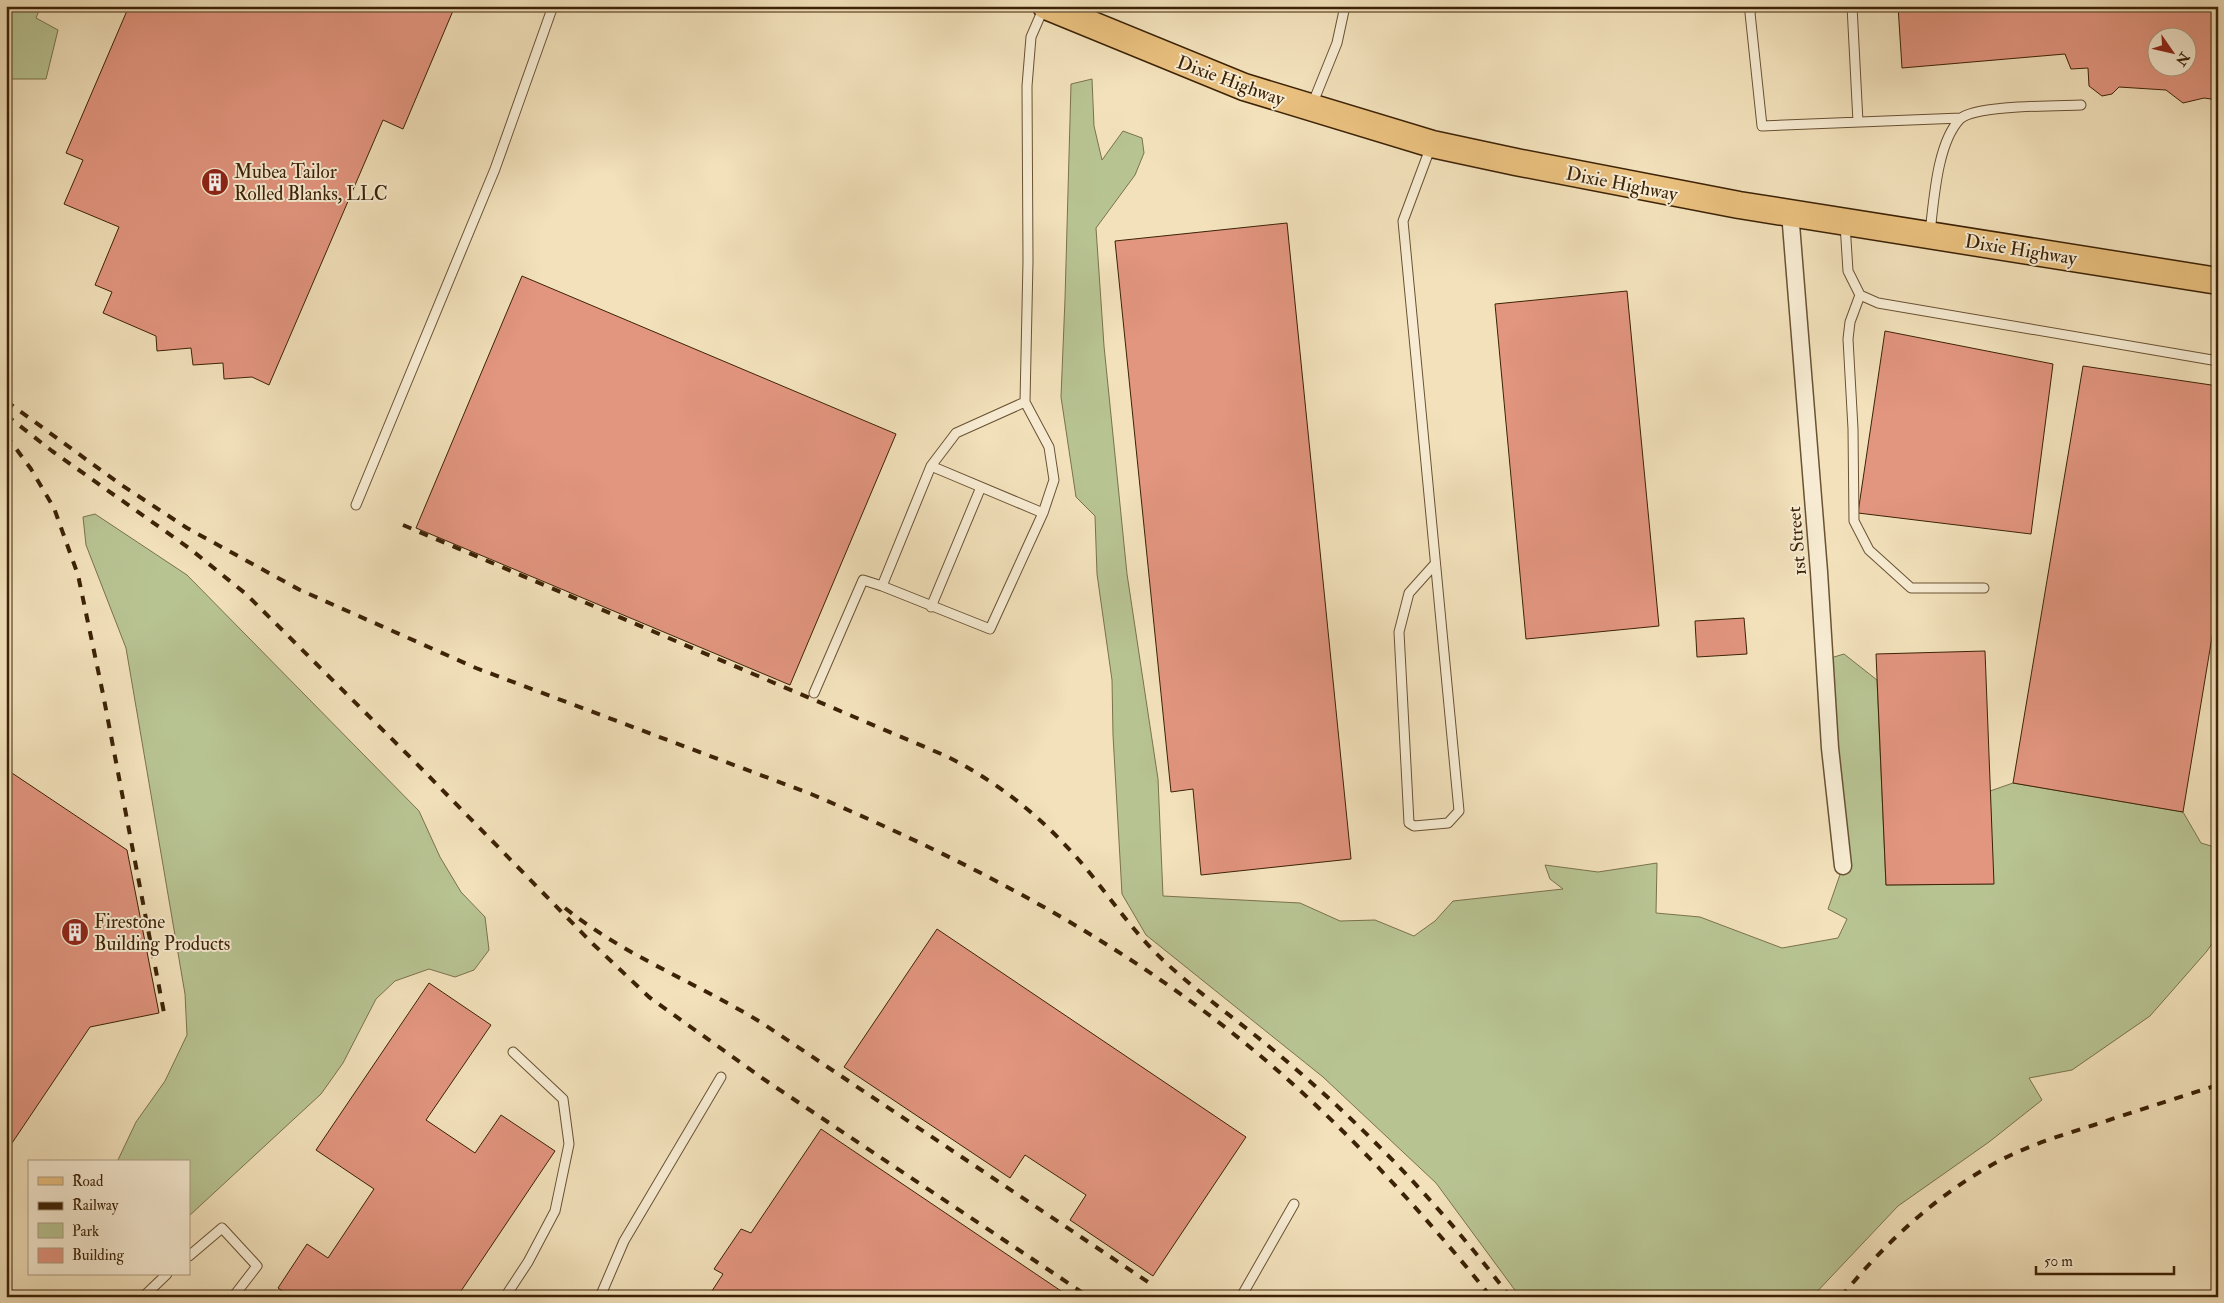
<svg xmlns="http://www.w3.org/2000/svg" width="2224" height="1303" font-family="'IM FELL Double Pica',serif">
	<rect width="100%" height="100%" fill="#f2e1bb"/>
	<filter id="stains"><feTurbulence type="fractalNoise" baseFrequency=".004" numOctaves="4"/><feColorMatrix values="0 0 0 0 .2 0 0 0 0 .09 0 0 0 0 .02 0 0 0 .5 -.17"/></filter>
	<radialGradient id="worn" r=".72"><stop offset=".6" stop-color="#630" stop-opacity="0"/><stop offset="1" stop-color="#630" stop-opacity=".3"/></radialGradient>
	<path fill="#b8c392" stroke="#7a724c" d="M6 6H41L36 18 58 30 46 79H6Z
		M1092 79 1094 126 1102 160 1123 131 1142 138 1144 153 1135 175 1096 228 1104 346 1127 574 1158 779 1163 896 1300 903 1340 921 1375 920 1414 936 1435 921 1453 901 1563 889 1550 879 1545 865 1598 872 1657 863 1656 913 1700 917 1782 948 1838 938 1847 919 1828 909 1843 866 1824 660 1844 654 1877 680 1886 885 1993 884 1990 791 2013 783 2183 812 2201 843 2218 848V935L2207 951 2150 1016 2072 1070 2029 1078 2042 1100 1989 1142 1898 1206 1812 1297H1520L1436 1183 1323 1077 1146 935 1122 894 1113 735 1112 680 1097 574 1095 516 1076 497 1061 397 1065 299 1071 84Z
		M95 514 187 575 419 811 440 857 461 892 485 917 489 950 474 970 455 977 429 969 395 981 376 999 343 1063 321 1094 189 1216V1162H117L136 1122 165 1081 187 1035 185 994 126 648 86 545 83 517Z"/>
	<path fill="#e2957f" stroke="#3c2206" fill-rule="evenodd" d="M129 6H455L403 129 383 120 269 385 252 377 224 379 223 363 193 365 191 348 157 351 156 336 103 313 112 292 95 285 119 227 64 204 83 160 66 153Z
		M1898 6H2218V100L2204 98 2183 103 2166 90 2119 87 2112 94 2102 96 2089 86 2088 68 2071 69 2065 54 1902 68ZM2156 38H2186V68H2156Z
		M1287 223 1351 859 1201 875 1193 789 1171 792 1115 241Z
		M522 276 896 434 790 685 416 528Z
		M1627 291 1659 626 1526 639 1495 304Z
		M1885 331 2053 364 2031 534 1858 513Z
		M2083 366 2218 386V601L2183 812 2013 783Z
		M1744 618 1747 654 1697 657 1695 621Z
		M1985 651 1994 884 1886 885 1876 654Z
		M6 769 127 850 159 1013 90 1027 6 1152Z
		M937 929 1246 1137 1153 1276 1070 1220 1086 1195 1025 1155 1010 1178 844 1067Z
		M429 983 491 1025 426 1120 475 1153 501 1115 555 1151 457 1297H291L278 1288 307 1244 328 1258 374 1189 316 1150Z
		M821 1129 1070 1297H708L723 1274 714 1269 741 1229 751 1233Z"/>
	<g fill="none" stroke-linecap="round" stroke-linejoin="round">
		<g stroke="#6a5233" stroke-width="11">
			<path id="service" d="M1753 6 1750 13 1762 126 1961 118
				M1852 6 1858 122
				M1312 105 1337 43 1345 6
				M1431 146 1403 221 1459 811 1448 823 1414 826 1409 823 1399 632 1409 593 1435 564
				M1845 224 1848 271 1860 295 1878 303 2218 361
				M1930 232C1934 200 1937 143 1960 119 1975 105 2057 106 2081 105
				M1860 295 1850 322 1848 339 1853 429 1854 521 1869 550 1911 588H1984
				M1025 402 956 433 931 466 882 586 990 629 1043 513 1054 480 1049 447 1025 402 1028 261 1027 86 1031 37 1044 7
				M931 466 1043 513
				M356 505 495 169 553 6
				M931 607 981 487
				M814 693 863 580 882 586
				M189 1256 222 1228 257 1266 233 1297
				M143 1297 167 1274
				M505 1297 528 1262 555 1211 569 1144 563 1099 513 1052
				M600 1297 624 1241 721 1077
				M1241 1297 1294 1204"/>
		</g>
		<g stroke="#6a5233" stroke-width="19">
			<path id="minor" d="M1790 212 1819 572 1830 748 1843 866"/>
		</g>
		<g stroke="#3c2206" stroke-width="29">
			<path id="primary" d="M1046 6 1244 87 1432 144 1516 162 1739 205 2218 281"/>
		</g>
		<use href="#service" stroke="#f7ecd3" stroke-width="9"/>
		<use href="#minor" stroke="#f7ecd3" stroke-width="16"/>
		<use href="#primary" stroke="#e9c07e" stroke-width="26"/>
		<path stroke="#3c2206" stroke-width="4" stroke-dasharray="9 9" stroke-linecap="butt" d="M6 401 120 484 187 528 300 590 476 668 811 794C959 857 1098 928 1226 1028 1325 1105 1412 1199 1491 1297
			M6 415 52 451 189 548 246 594 415 762 593 944 649 997 762 1078 1089 1297
			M6 435 31 469 54 508 78 575 103 694 165 1018
			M403 525 946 756C1002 784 1049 823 1089 872 1114 903 1136 935 1165 962 1205 999 1250 1029 1291 1065 1371 1133 1446 1212 1510 1297
			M565 908C625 956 697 983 762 1023L1151 1284
			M1841 1297C1884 1244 1937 1194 1999 1161 2029 1145 2062 1135 2094 1125 2136 1111 2177 1098 2218 1085"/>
	</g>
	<defs>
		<g id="building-disc" transform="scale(1.4375)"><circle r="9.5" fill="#8f2418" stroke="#f7ecd3"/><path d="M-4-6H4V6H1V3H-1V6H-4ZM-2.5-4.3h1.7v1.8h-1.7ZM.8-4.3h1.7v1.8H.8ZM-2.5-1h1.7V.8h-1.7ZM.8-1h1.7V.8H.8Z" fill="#fff"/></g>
	</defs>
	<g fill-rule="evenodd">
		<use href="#building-disc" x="215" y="182"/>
		<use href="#building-disc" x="75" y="932"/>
	</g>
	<g text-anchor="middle" stroke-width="4" stroke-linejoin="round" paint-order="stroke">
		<g font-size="19" fill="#3c2206" stroke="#f7ecd3">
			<text transform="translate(1231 80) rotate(20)" y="7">Dixie Highway</text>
			<text transform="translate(1622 183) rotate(11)" y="7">Dixie Highway</text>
			<text transform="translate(2021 249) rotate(9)" y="7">Dixie Highway</text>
			<text transform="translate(1796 541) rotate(-95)" y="7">1st Street</text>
		</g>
		<g font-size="19" fill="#3c2206" stroke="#f7ecd3" text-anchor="start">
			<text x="234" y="178">Mubea Tailor<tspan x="234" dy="22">Rolled Blanks, LLC</tspan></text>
			<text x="94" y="928">Firestone<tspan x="94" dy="22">Building Products</tspan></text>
		</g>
	</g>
	<rect width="2224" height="1303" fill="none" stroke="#f2e1bb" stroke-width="25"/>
	<rect x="8" y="8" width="2209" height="1288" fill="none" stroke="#3c2206" stroke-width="2.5"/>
	<rect x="12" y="12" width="2199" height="1278" fill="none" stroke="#3c2206"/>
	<rect x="28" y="1160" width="162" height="115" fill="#f7ecd3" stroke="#ac9b81"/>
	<rect x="38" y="1177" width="25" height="8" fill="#e9c07e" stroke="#ac9b81"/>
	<text x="72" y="1186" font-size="15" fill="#3c2206">Road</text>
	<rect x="38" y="1202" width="25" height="8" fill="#3c2206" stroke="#ac9b81"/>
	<text x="72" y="1210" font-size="15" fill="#3c2206">Railway</text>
	<rect x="38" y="1223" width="25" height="15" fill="#b8c392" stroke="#ac9b81"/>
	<text x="72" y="1236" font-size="15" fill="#3c2206">Park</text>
	<rect x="38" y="1248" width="25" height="15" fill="#e2957f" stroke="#ac9b81"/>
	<text x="72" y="1260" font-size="15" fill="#3c2206">Building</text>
	<g transform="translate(2172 52) rotate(124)"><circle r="24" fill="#f7ecd3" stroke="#ac9b81"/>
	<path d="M0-4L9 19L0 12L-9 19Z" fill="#8f2418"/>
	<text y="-8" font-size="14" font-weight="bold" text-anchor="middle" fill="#3c2206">N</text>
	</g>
	<path d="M2036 1266v8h138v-8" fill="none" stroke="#3c2206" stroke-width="2.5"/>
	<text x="2044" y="1266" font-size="15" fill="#3c2206" stroke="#f7ecd3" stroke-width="4" paint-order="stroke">50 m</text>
	<rect width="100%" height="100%" filter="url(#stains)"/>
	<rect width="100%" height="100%" fill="url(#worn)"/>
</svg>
